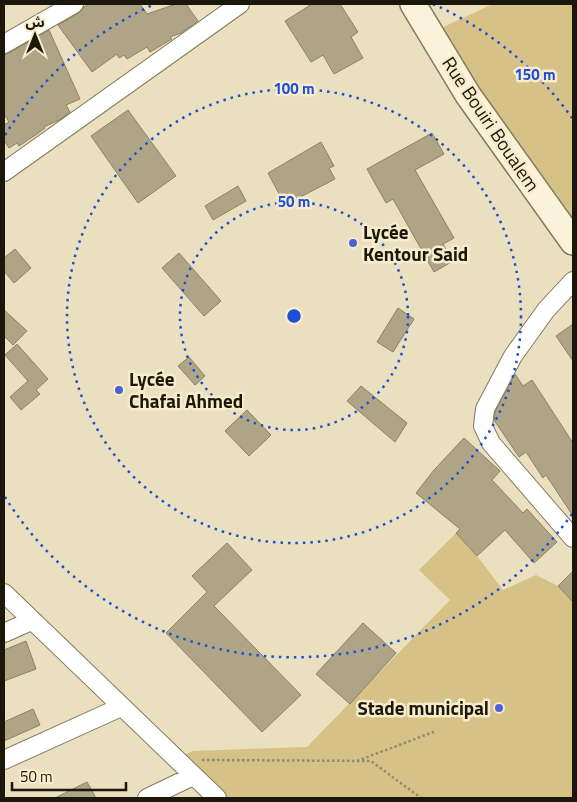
<svg xmlns="http://www.w3.org/2000/svg" width="577" height="802" font-family="'Titillium Web','Noto Sans Arabic',sans-serif">
	<rect width="100%" height="100%" fill="#eadfbe"/>
	<path fill="#d6c287" d="M493 4H573V229L439 29Z
		M456 533 477 556 503 590 536 575 558 586 573 602V798H217L175 759 193 751 307 747 450 600 419 570Z"/>
	<path fill="#afa586" stroke="#8b8164" d="M89 4H140L147 14 176 4H186L198 21 181 33 170 37 172 39 150 52 147 47 127 59 124 55 119 58 117 54 92 72 58 25 79 13 84 7Z
		M312 4H340L358 32 351 37 363 58 334 74 323 55 311 62 285 21Z
		M49 30 80 99 66 105 70 112 61 119 44 127 45 128 37 134 19 146 17 143 9 148 4 140V125L9 122 4 114V55L9 53Z
		M128 110 176 176 138 203 91 136Z
		M432 133 444 154 415 170 454 238 443 244 453 261 434 272 393 199 386 203 367 169Z
		M321 142 334 166 329 168 335 179 285 205 268 173Z
		M238 186 246 201 213 220 205 206Z
		M15 249 31 268 14 283 4 271V258Z
		M179 253 221 301 204 316 162 268Z
		M398 308 414 319 393 352 377 342Z
		M4 310 27 331 13 345 4 336Z
		M573 324V361L556 336Z
		M17 344 48 379 36 390 40 394 21 410 10 397 28 381 5 355Z
		M189 357 205 376 195 385 178 366Z
		M515 374 523 386 532 380 573 443V516L546 475 543 478 526 452 519 457 494 420 495 412Z
		M361 386 407 423 395 442 347 401Z
		M247 410 271 435 249 456 225 431Z
		M464 438 500 471 492 480 523 513 527 509 557 542 534 563 505 530 477 556 456 533 460 529 416 493 434 470Z
		M227 543 252 570 214 606 301 695 262 732 166 633 207 592 192 576Z
		M573 571V602L558 586Z
		M363 623 396 653 350 704 316 674Z
		M26 641 36 669 4 681V650Z
		M33 709 40 725 4 741V722Z
		M87 782 96 798H55Z"/>
	<g fill="none" stroke-linecap="round" stroke-linejoin="round">
		<g stroke="#847a5d" stroke-width="20">
			<path id="street" d="M4 44 74 4
				M4 172 240 4
				M573 281 546 310 513 356 485 409 483 426 491 443 573 538
				M4 593 217 798
				M4 633 31 621
				M4 760 121 707
				M147 798 193 776"/>
		</g>
		<g stroke="#847a5d" stroke-width="28">
			<path id="secondary" d="M413 4 468 95 573 242"/>
		</g>
		<path stroke="#938b73" stroke-width="2.5" stroke-dasharray="2.5 2.5" stroke-linecap="butt" d="M202 760 371 761 421 798
			M357 761 436 731"/>
		<use href="#street" stroke="#fff" stroke-width="18"/>
		<use href="#secondary" stroke="#faf2da" stroke-width="25"/>
	</g>
	<g fill="none" stroke="#1d4ed8" stroke-width="2.5" stroke-dasharray="2.5 5">
		<circle cx="294" cy="316" r="114"/>
		<circle cx="294" cy="316" r="227"/>
		<path d="M572 514A341 341 0 0 1 5 497M5 135A341 341 0 0 1 155 4M433 4A341 341 0 0 1 572 118"/>
	</g>
	<g fill="#4c61d6" stroke="#f7eccb" stroke-width="2">
		<circle cx="353" cy="243" r="5"/>
		<circle cx="119" cy="390" r="5"/>
		<circle cx="499" cy="708" r="5"/>
	</g>
	<g text-anchor="middle" stroke-width="5" stroke-linejoin="round" paint-order="stroke">
		<g font-size="19" fill="#1b170b" stroke="#f7eccb">
			<text transform="translate(491 124) rotate(56)" y="7">Rue Bouiri Boualem</text>
		</g>
		<g font-size="19" font-weight="bold" fill="#1b170b" stroke="#f7eccb" text-anchor="start">
			<text x="363" y="239">Lycée<tspan x="363" dy="22">Kentour Said</tspan></text>
			<text x="129" y="386">Lycée<tspan x="129" dy="22">Chafai Ahmed</tspan></text>
			<text x="489" y="715" text-anchor="end">Stade municipal</text>
		</g>
	</g>
	<circle cx="294" cy="316" r="8" fill="#1d4ed8" stroke="#f7eccb" stroke-width="2.5"/>
	<g font-size="15" text-anchor="middle" font-weight="bold" fill="#1d4ed8" stroke="#f7eccb" stroke-width="5" stroke-linejoin="round" paint-order="stroke">
		<text x="535" y="80">150 m</text>
		<text x="294" y="94">100 m</text>
		<text x="294" y="207">50 m</text>
	</g>
	<rect width="577" height="802" fill="none" stroke="#1b170b" stroke-width="10"/>
	<g transform="translate(35 35)" stroke="#f7eccb" stroke-width="4" paint-order="stroke">
	<path d="M0-4L9 19L0 12L-9 19Z" fill="#1b170b"/>
	<text y="-8" font-size="14" font-weight="bold" text-anchor="middle" fill="#1b170b">ش</text>
	</g>
	<path d="M12 782v8h114v-8" fill="none" stroke="#1b170b" stroke-width="2.5"/>
	<text x="20" y="782" font-size="15" fill="#1b170b" stroke="#f7eccb" stroke-width="4" paint-order="stroke">50 m</text>
</svg>
